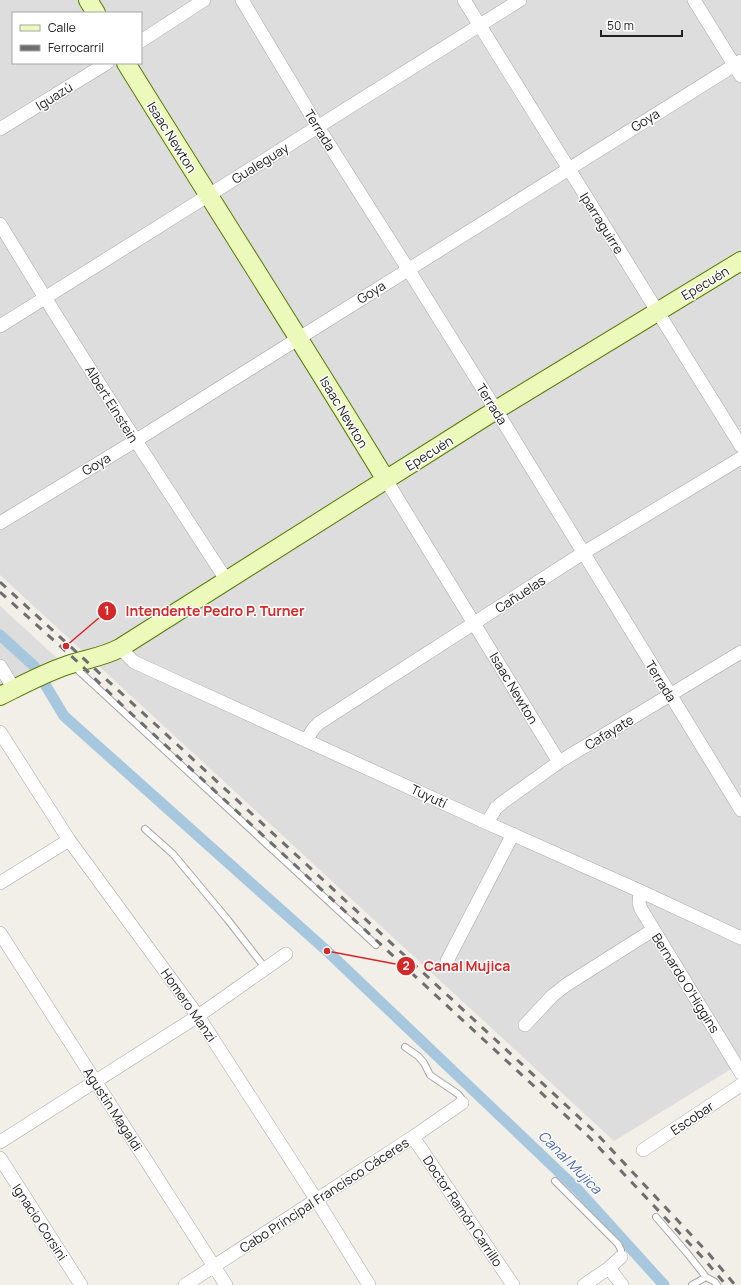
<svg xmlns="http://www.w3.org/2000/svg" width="741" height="1285" font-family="Manrope,sans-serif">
	<rect width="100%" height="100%" fill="#f1efe7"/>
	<path fill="#dedddd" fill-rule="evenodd" d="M0 0H741V1063L614 1141 0 575ZM13 13H141V63H13Z
		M0 606 58 659 0 688Z"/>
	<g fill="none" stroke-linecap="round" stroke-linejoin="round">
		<path stroke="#a7c7de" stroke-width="11" d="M0 635 34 666 64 716 327 951 578 1190 664 1285"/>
		<g stroke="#a7a7a7" stroke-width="8">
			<path id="lane" d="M75 665 79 671 376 945
				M145 829 173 854 228 920 266 969
				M405 1047 418 1056 424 1063 430 1075 458 1094 461 1098 462 1103
				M555 1181 618 1244 621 1250V1257
				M656 1217 687 1253 706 1277 715 1282 717 1285
				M692 1285 706 1277"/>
		</g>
		<g stroke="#a7a7a7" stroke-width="14">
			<path id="street" d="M242 0 318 127 408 269 496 410 741 810
				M464 0 741 446
				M694 0 741 76
				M141 41 204 0
				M0 129 107 63
				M0 224C73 345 150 463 227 581
				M0 326 520 0
				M386 480 559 762
				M0 523 135 441 741 61
				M120 648 134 662 487 823 640 891 741 938
				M0 666 14 689
				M0 732 69 840 198 1016 316 1199 369 1285
				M306 740 314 728 319 723 583 553 741 458
				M487 823 496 808 503 802 559 762 741 652
				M0 883 69 840
				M640 891 639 903 641 909 741 1073
				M0 933 226 1285
				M447 961 513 834
				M525 1025 552 996 566 985 653 930
				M413 1137 513 1285
				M0 1142 198 1016 286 954
				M643 1150 741 1085
				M0 1158 81 1285
				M609 1268 622 1285
				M185 1285 413 1137 462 1103
				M584 1285 609 1268 621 1257"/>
		</g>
		<g stroke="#567a04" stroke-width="20">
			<path id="secondary" d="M88 0 96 13
				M126 63C212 202 301 340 386 480
				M0 696C22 685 44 673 68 665 86 659 103 657 120 648L496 410 741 261"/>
		</g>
		<use href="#lane" stroke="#fff" stroke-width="6"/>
		<use href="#street" stroke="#fff" stroke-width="13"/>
		<use href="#secondary" stroke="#ebfabb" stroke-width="18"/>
		<path stroke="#6e6e6e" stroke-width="3" stroke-dasharray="8 8" stroke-linecap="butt" d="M0 582 155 724 596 1133 709 1254 735 1285
			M0 592 79 663 122 705 590 1138 704 1259 726 1285"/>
	</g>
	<g text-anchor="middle" stroke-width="3" stroke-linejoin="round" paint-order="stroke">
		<g font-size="13" fill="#202020" stroke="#fff">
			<text transform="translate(54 96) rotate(-32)" y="5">Iguazú</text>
			<text transform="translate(645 120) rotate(-32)" y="5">Goya</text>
			<text transform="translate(320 130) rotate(58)" y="5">Terrada</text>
			<text transform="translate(172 137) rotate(58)" y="5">Isaac Newton</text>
			<text transform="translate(260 163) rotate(-32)" y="5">Gualeguay</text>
			<text transform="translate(602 223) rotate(58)" y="5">Iparraguirre</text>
			<text transform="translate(705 283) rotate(-31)" y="5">Epecuén</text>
			<text transform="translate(371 292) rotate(-32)" y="5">Goya</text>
			<text transform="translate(112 404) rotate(58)" y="5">Albert Einstein</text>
			<text transform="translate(492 404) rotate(58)" y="5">Terrada</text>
			<text transform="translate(344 412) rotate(59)" y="5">Isaac Newton</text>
			<text transform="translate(429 453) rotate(-32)" y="5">Epecuén</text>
			<text transform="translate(96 464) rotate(-31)" y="5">Goya</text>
			<text transform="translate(520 594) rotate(-33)" y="5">Cañuelas</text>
			<text transform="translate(661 681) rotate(58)" y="5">Terrada</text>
			<text transform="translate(514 688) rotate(59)" y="5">Isaac Newton</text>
			<text transform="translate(609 732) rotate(-31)" y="5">Cafayate</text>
			<text transform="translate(429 796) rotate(25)" y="5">Tuyutí</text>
			<text transform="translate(686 983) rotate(58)" y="5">Bernardo O'Higgins</text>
			<text transform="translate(189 1005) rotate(55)" y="5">Homero Manzi</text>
			<text transform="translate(113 1109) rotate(57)" y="5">Agustín Magaldi</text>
			<text transform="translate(692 1118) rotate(-34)" y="5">Escobar</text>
			<text transform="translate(324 1195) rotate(-33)" y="5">Cabo Principal Francisco Cáceres</text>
			<text transform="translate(463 1211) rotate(56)" y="5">Doctor Ramón Carrillo</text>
			<text transform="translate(40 1222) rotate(57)" y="5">Ignacio Corsini</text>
		</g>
		<g font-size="14" font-style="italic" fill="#4b6ab1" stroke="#fff">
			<text transform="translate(570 1162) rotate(45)" y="5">Canal Mujica</text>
		</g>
	</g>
	<path fill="none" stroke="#d62828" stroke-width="1.5" d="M66 646L107 611M327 951L406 966"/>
	<g fill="#d62828" stroke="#fff" stroke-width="1.5">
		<circle cx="66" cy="646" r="4"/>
		<circle cx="327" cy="951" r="4"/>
		<circle cx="107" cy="611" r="10"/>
		<circle cx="406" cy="966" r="10"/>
	</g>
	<g font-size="12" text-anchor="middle" font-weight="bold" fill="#fff">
		<text x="107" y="615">1</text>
		<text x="406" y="970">2</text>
	</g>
	<g font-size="14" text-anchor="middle" font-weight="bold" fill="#d62828" stroke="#fff" stroke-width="3" stroke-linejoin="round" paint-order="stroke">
		<text x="215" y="616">Intendente Pedro P. Turner</text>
		<text x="467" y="971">Canal Mujica</text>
	</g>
	<rect x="12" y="12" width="130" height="52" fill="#ffffff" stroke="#a6a6a6"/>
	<rect x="20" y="25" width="20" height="6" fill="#ebfabb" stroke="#a6a6a6"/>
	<text x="48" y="32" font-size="12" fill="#202020">Calle</text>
	<rect x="20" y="45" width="20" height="6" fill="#6e6e6e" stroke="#a6a6a6"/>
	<text x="48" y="52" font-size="12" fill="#202020">Ferrocarril</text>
	<path d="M601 30v6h81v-6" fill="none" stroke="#202020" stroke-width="2"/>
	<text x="607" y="30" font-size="12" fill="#202020" stroke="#ffffff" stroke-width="3" paint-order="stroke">50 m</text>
</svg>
